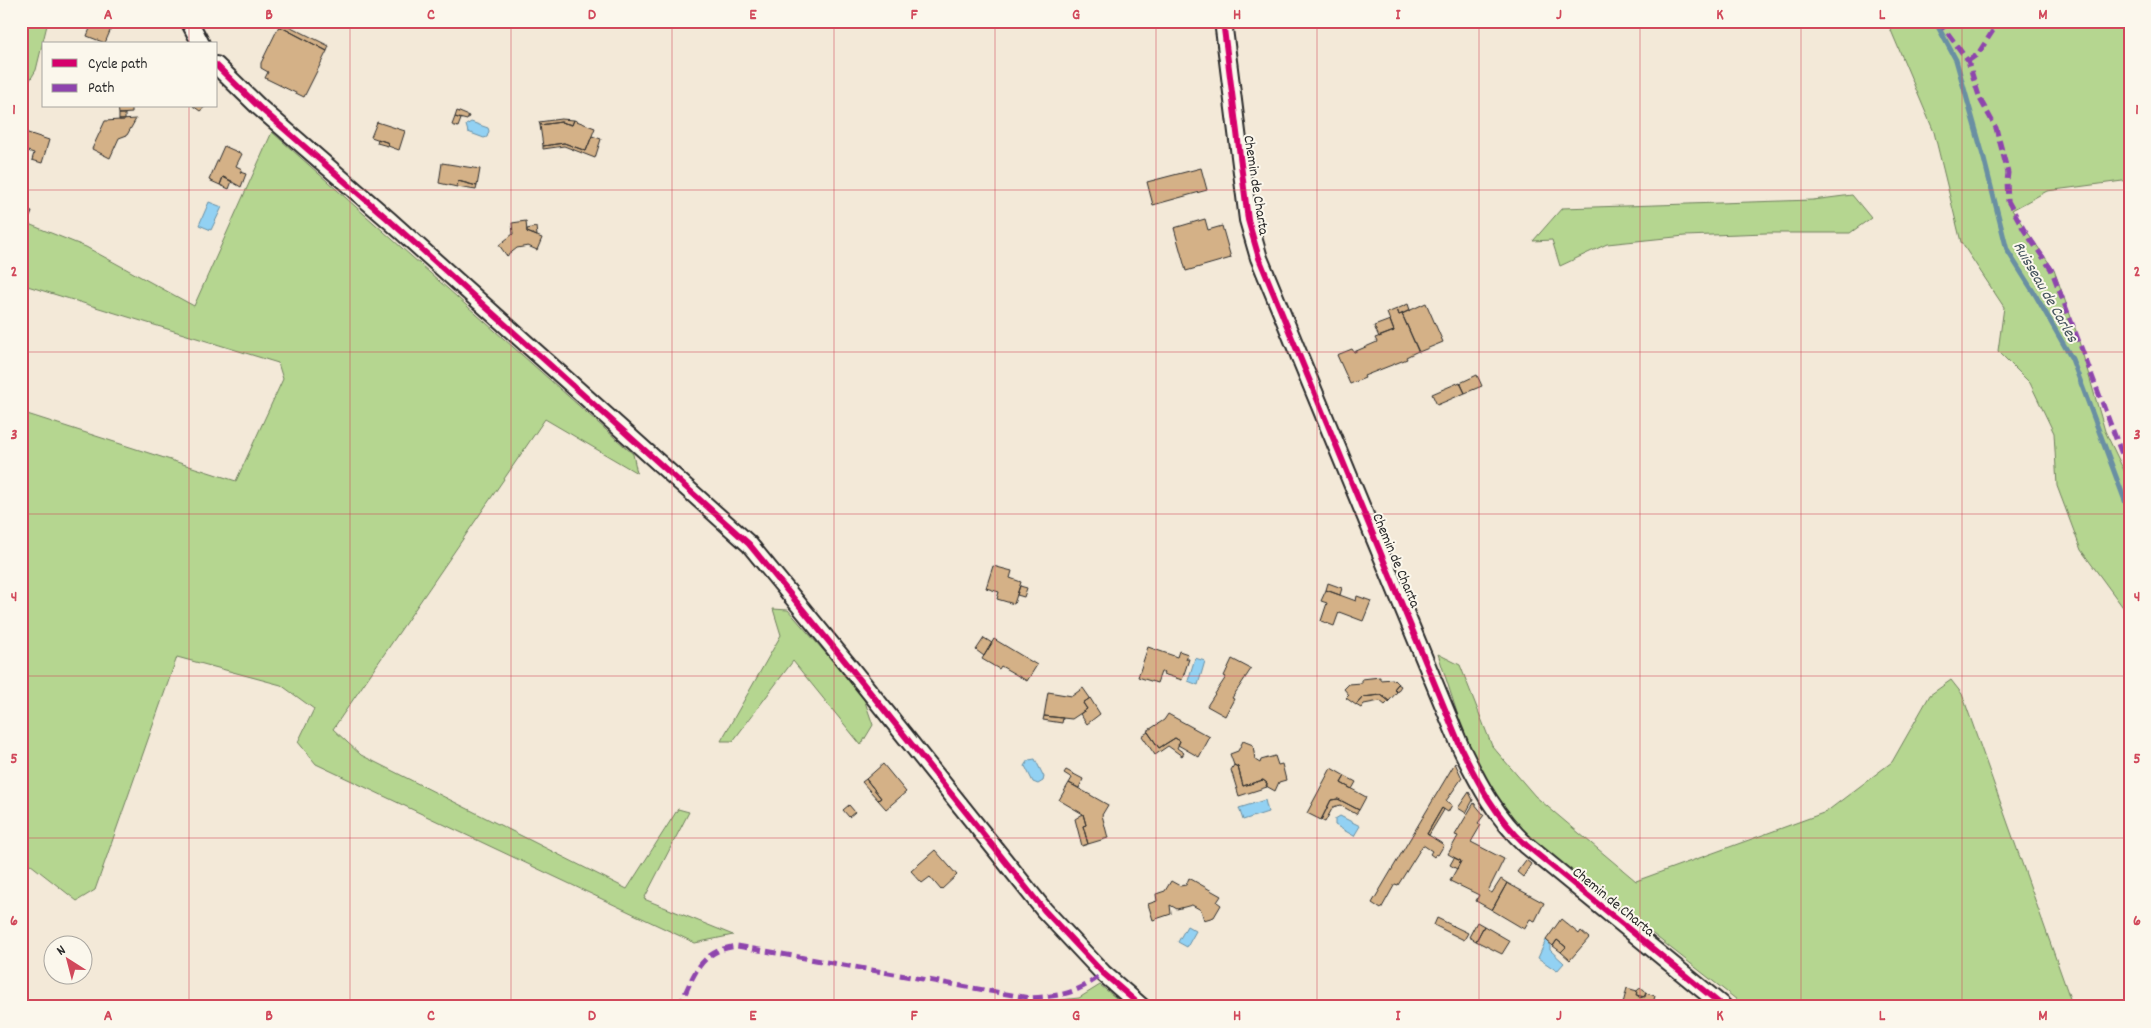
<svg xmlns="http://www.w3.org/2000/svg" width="2151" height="1028" font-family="Dekko,sans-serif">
	<rect width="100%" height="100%" fill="#f3e9d8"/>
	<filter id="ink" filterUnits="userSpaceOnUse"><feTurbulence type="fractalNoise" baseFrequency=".02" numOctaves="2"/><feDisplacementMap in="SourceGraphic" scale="10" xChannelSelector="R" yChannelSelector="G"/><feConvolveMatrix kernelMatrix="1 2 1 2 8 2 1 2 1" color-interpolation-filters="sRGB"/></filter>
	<g filter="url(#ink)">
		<path fill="#b5d690" stroke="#70805e" d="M32 21H48L36 70 21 95V39L28 23Z
			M1887 21H2130V180L2047 191 2012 210 2054 270 2076 331 2105 431 2130 483V634L2125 610 2081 550 2057 486 2054 433 2030 383 1998 351 2004 307 1961 242 1934 132Z
			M272 132 633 454 637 473 545 419 333 729 361 755 627 889 678 809 689 812 644 899 733 935 695 943 316 764 298 742 314 709 281 685 177 657 95 890 77 901 21 857V412L236 481 283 379 278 363 21 284V221L86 247 194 306Z
			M1852 195 1871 218 1850 233H1766L1685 236 1607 244 1560 266 1552 240 1533 241 1562 208 1813 200Z
			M773 609 788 610 863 696 873 725 861 745 793 661 733 741H721L781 635Z
			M1438 654 1460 665 1492 746 1535 796 1636 881 1826 812 1892 762 1930 695 1951 680 1962 694 2073 1007H1746L1520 830 1485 783 1464 734Z
			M1100 985 1127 1007H1036L1041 1002 1079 998Z"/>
		<path fill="#92d1f3" stroke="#698fa3" d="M471 122 488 128 489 131 487 137 484 138 468 132 466 125Z
			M209 202 222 207 211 230 199 225Z
			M1195 658 1205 661 1198 685 1188 681Z
			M1035 759 1044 777 1043 781 1038 784 1033 782 1025 766 1029 760Z
			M1265 800 1268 812 1243 820 1239 808Z
			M1340 816 1360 826 1354 836 1335 825V819Z
			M1187 926 1196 931 1187 947 1178 942Z
			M1546 940 1550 944V950L1564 963 1557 971 1538 958Z"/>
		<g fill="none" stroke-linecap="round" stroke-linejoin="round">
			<path stroke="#698fa3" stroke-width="5" d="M1935 21 1956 60 1984 159 2007 250 2036 296 2072 359 2130 514"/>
		</g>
		<path fill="#d4b187" stroke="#2b2b2b" d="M93 21H123L120 28 113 24 105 43 87 36Z
			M281 22 329 46 327 51 279 26Z
			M279 26 327 51 304 97 265 78 268 72 261 68V63Z
			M118 106H132V113L119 114Z
			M193 106H206L200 111Z
			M457 111 469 116 467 120 455 117Z
			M119 114H125V120H119Z
			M455 117 461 119 458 127 452 125Z
			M136 119 127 135 119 138 110 158 92 149 105 121Z
			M561 119 574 120 572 125 561 122 540 125 539 122Z
			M574 120 595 128 586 151 564 143 543 146 540 125 561 122 572 125Z
			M377 122 405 131 399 150 388 146 389 143 371 137Z
			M21 129 22 131 49 140 42 163 32 160 34 153 21 149Z
			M592 136 601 139 595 158 564 146 543 149V146L564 143 586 151Z
			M378 139 389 143 388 146 377 143Z
			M224 146 242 154 236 166 242 169 240 172 246 174 241 187 223 177 220 185 209 180Z
			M442 163 480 169 477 186 458 181 457 187 439 183Z
			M1201 168 1207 190 1153 205 1147 182Z
			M223 177 232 181 229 189 220 185Z
			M458 181 477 186 476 190 457 187Z
			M26 211 32 212 30 217 24 215Z
			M1205 219 1208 230 1222 226 1231 258 1186 271 1174 228Z
			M526 221 527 232 542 238 537 250 528 246 517 248 507 256 499 245 513 234 512 223Z
			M536 227 537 236 527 232V229Z
			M1426 303 1443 342 1419 352 1402 314Z
			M1408 304 1410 310 1399 315 1397 309Z
			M1397 309 1399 315 1402 314 1418 351 1406 357 1407 359 1364 376 1365 378 1350 384 1337 355 1352 349 1354 352 1377 342 1375 338 1394 331 1387 313Z
			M1390 320 1394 331 1379 337 1374 326Z
			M1477 375 1482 386 1465 393 1460 383Z
			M1460 382 1465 393 1437 405 1432 394Z
			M993 566 1012 571 1010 578 1021 582 1014 604 997 599 999 592 986 588Z
			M1328 583 1342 588 1340 595 1326 590Z
			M1020 586 1027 588 1024 597 1017 595Z
			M1326 590 1356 601 1357 596 1371 601 1363 621 1339 612 1334 626 1321 621 1327 603 1321 601Z
			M984 638 992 643 984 656 976 650Z
			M994 639 1037 665 1027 681 1001 666 999 669 982 659Z
			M1148 647 1177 657 1179 651 1188 654 1186 659H1189L1182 680 1163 674 1164 672H1161L1157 683 1138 677Z
			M1232 659 1251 669 1232 698 1234 699 1225 716 1207 706 1226 677 1224 676Z
			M1380 677V680L1393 679 1398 684 1394 689 1397 692 1389 701 1381 695 1363 697 1356 705 1346 698 1349 695 1344 689 1349 684 1362 683V679Z
			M1398 684 1401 686 1397 692 1394 689Z
			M1083 688 1090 698 1083 703 1087 709 1072 719 1044 716 1048 692 1072 696Z
			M1381 695 1389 701 1385 705 1380 701 1364 704 1361 708 1356 705 1363 697Z
			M1090 698 1100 714 1087 724 1080 714 1087 709 1083 703Z
			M1168 714 1210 737 1199 757 1178 745 1180 741 1175 738 1159 748 1147 731 1164 720Z
			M1044 716 1063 718 1062 723 1043 720Z
			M1148 732 1159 748 1175 738 1180 741 1177 748 1184 753 1182 756 1168 746 1155 755 1142 736Z
			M1243 741 1253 745 1255 760 1260 763 1261 760 1275 756 1278 765 1282 764 1286 780 1279 782 1275 791 1266 786 1267 783 1263 780 1243 786 1238 767 1234 765 1230 754 1238 751Z
			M1455 763 1462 778 1446 801 1452 805 1448 812 1442 808 1427 834 1444 845 1438 855 1436 854 1434 857 1430 854 1432 851 1423 845 1398 885 1395 884 1381 909 1372 903Z
			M883 764 906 792 886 809 878 800 881 798 866 779Z
			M1234 765 1238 767 1243 786 1263 780 1267 783V787L1239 796 1231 770Z
			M1331 768 1345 776 1341 783 1366 797 1359 810 1338 799 1331 800 1321 820 1307 813Z
			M1066 770 1083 779 1079 788 1069 783 1072 778 1064 773Z
			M1345 776 1356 782 1352 789 1341 783Z
			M866 779 881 798 878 800 862 782Z
			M1069 783 1108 805 1102 815 1108 838 1088 844 1083 826 1086 825 1083 814 1059 800Z
			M1469 792 1473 800 1466 813 1458 808Z
			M1338 799 1359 810 1356 814 1340 805 1333 807 1325 822 1321 820 1331 800Z
			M1474 803 1484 815 1478 823 1481 825 1471 842 1504 859 1488 891 1492 893 1501 879 1507 883 1492 910 1476 901 1479 895 1450 881 1461 861 1448 854 1458 836 1455 835Z
			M849 805 855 812 849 817 843 810Z
			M1442 808 1444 810 1429 835 1427 834Z
			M1083 814 1086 825 1083 826 1088 844 1082 846 1075 819Z
			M935 850 957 875 941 890 930 877 922 883 911 871Z
			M1454 858 1461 861 1457 869 1450 865Z
			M1526 860 1531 864 1523 877 1517 872Z
			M1189 878 1221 896 1217 902 1221 905 1214 917 1204 920 1201 910 1192 905 1177 909 1170 905 1171 914 1153 920 1148 904 1157 901 1156 894 1165 891 1171 881 1180 886 1186 885Z
			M1507 883 1544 903 1535 921 1530 919 1524 929 1492 910Z
			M1437 918 1468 933 1464 940 1434 925Z
			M1561 919 1579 934 1581 931 1589 938 1570 960 1561 952 1566 947 1557 940 1553 946 1546 940Z
			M1477 922 1484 926 1476 941 1469 937Z
			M1484 926 1510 941 1502 954 1476 941Z
			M1557 940 1566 947 1561 952 1553 946Z
			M1627 988 1637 991 1636 995 1645 997 1646 993 1655 996 1652 1007H1622Z
			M1636.5 993a4.5 4.5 0 1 1 9 0a4.5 4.5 0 1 1-9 0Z"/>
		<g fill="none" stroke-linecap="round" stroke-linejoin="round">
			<g stroke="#2b2b2b" stroke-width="20">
				<path id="minor" d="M189 21 201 44
					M1223 21 1248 220 1259 258 1461 748C1479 785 1496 817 1526 845L1724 1007
					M216 65 259 107 389 220 749 544 853 671 1044 910 1103 973 1142 1007"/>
			</g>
			<use href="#minor" stroke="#fbf7ec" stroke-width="16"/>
			<path stroke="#8e44ad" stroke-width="5" stroke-dasharray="10 5" stroke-linecap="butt" d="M1939 21 1968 61 1980 99 1996 128 2008 173 2007 181 2008 201 2024 230 2051 269 2130 475
				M1968 61 1978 54 1999 21
				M679 1007C694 976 698 951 737 946L1029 998C1060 996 1078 994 1103 973"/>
			<g stroke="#fbf7ec" stroke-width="9">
				<path id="cycleway" d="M1223 21 1248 220 1259 258 1461 748C1479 785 1496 817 1526 845L1724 1007
					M216 65 259 107 389 220 749 544 853 671 1044 910 1103 973 1142 1007"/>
			</g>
			<use href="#cycleway" stroke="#d6006c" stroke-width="6"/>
		</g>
	</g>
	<path fill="none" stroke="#d1495b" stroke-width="1" stroke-opacity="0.55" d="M189 21V44M350 21V1007M511 21V1007M672 21V1007M834 21V1007M995 21V1007M1156 21V1007M1317 21V1007M1479 21V1007M1640 21V1007M1801 21V1007M1962 21V1007M189 106V1007M21 190H2130M21 352H2130M21 514H2130M21 676H2130M21 838H2130"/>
	<g text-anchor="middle" stroke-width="4" stroke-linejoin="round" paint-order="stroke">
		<g font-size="15" fill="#2b2b2b" stroke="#fbf7ec">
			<text transform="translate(1257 185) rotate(81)" y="5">Chemin de Charta</text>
			<text transform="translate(1397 560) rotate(67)" y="5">Chemin de Charta</text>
			<text transform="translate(1614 901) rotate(39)" y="5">Chemin de Charta</text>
		</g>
		<g font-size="16" font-style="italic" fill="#45545d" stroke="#fbf7ec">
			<text transform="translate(2047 291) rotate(60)" y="6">Ruisseau de Carles</text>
		</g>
	</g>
	<rect width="2151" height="1028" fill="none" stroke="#fbf7ec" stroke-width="55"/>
	<rect x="42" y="42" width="175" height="65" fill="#fbf7ec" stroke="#a8a59f"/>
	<rect x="52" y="59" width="25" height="8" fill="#d6006c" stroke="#a8a59f"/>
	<text x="88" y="68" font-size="15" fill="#2b2b2b">Cycle path</text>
	<rect x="52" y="84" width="25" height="8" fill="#8e44ad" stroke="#a8a59f"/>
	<text x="88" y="92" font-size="15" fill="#2b2b2b">Path</text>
	<g transform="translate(68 960) rotate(324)"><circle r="24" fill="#fbf7ec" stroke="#a8a59f"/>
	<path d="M0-4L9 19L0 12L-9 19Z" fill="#d1495b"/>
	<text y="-8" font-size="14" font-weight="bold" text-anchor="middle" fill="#2b2b2b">N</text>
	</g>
	<rect x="28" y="28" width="2096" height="972" fill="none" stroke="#d1495b" stroke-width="2"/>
	<g font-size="16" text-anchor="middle" font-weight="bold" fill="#d1495b">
		<text x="108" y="19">A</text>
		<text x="269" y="19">B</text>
		<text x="431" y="19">C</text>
		<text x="592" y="19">D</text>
		<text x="753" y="19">E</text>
		<text x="914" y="19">F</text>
		<text x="1076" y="19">G</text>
		<text x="1237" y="19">H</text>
		<text x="1398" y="19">I</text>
		<text x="1559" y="19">J</text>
		<text x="1720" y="19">K</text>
		<text x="1882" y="19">L</text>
		<text x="2043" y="19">M</text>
		<text x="14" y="114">1</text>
		<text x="2137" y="114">1</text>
		<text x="14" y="276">2</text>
		<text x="2137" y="276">2</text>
		<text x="14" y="439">3</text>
		<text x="2137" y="439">3</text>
		<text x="14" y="601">4</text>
		<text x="2137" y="601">4</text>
		<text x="14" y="763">5</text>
		<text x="2137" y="763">5</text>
		<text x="14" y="925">6</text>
		<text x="2137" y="925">6</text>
		<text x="108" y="1020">A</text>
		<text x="269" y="1020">B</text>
		<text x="431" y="1020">C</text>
		<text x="592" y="1020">D</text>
		<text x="753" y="1020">E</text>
		<text x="914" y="1020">F</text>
		<text x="1076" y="1020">G</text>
		<text x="1237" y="1020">H</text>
		<text x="1398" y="1020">I</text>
		<text x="1559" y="1020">J</text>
		<text x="1720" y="1020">K</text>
		<text x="1882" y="1020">L</text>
		<text x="2043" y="1020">M</text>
	</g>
</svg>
